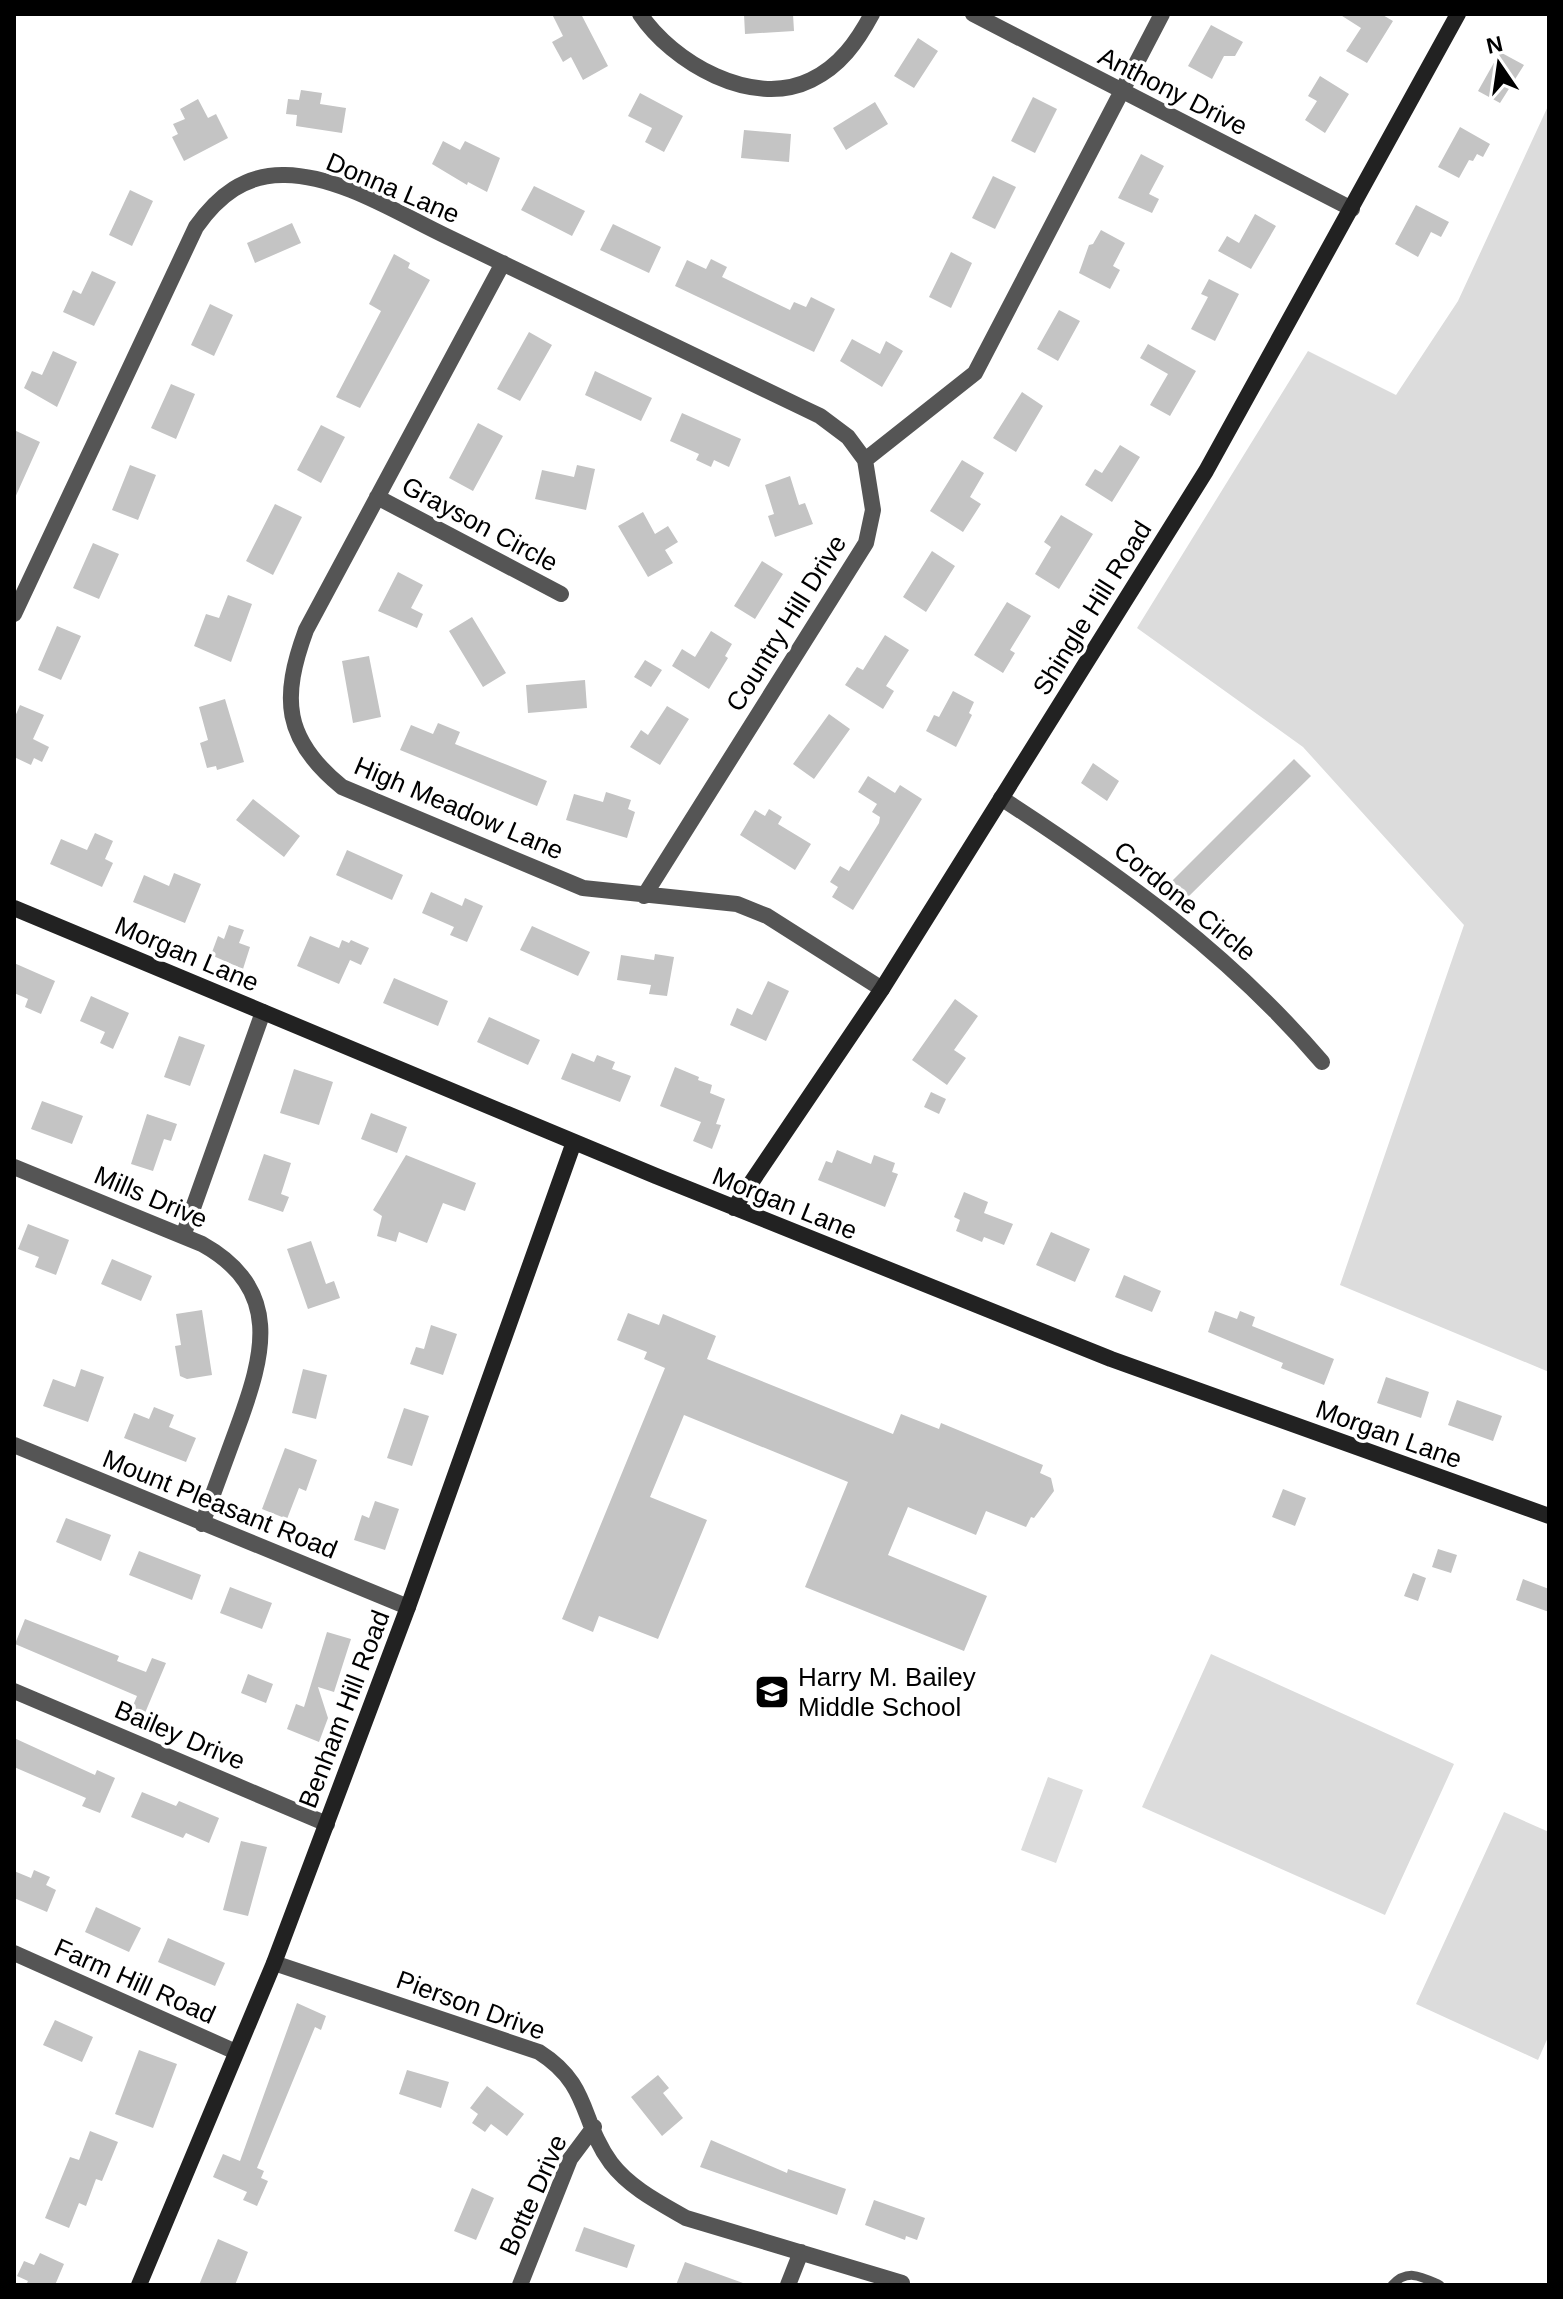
<svg xmlns="http://www.w3.org/2000/svg" width="1563" height="2299" font-family="Helvetica,sans-serif">
	<rect width="100%" height="100%" fill="#fff"/>
	<path fill="#dcdcdc" d="M1549 104V1372L1340 1285 1464 925 1303 747 1137 628 1308 351 1396 395 1458 301Z
		M1211 1654 1454 1764 1385 1915 1142 1807Z
		M1048 1777 1083 1790 1056 1863 1021 1850Z
		M1504 1812 1549 1832V2035L1538 2060 1416 2004Z"/>
	<path fill="#c4c4c4" d="M552 14H581L608 66 583 80 571 57 563 62 552 42 563 36Z
		M744 14H793L794 31 745 34Z
		M1339 14H1381L1393 21 1367 63 1346 51 1361 28Z
		M1211 25 1243 42 1235 56H1224L1212 79 1188 66Z
		M918 38 938 51 914 88 894 76Z
		M1500 52 1524 65 1500 103 1478 91Z
		M1320 76 1349 94 1325 133 1305 120 1317 101 1308 96Z
		M301 90 322 93 320 104 346 108 342 133 296 126 297 115 286 114 288 99 299 100Z
		M640 93 683 116 664 152 645 142 652 128 628 116Z
		M1033 97 1057 109 1035 153 1011 141Z
		M198 99 208 118 216 114 228 138 184 161 172 137 178 134 173 124 185 119 180 109Z
		M875 102 888 124 846 150 833 128Z
		M1460 127 1490 144 1483 157 1477 154 1473 161 1469 160 1459 178 1438 167Z
		M744 130 791 134 789 162 741 158Z
		M443 141 460 150 465 141 500 158 487 192 468 182 467 185 432 164Z
		M1141 154 1164 166 1149 194 1159 199 1152 213 1118 198Z
		M993 176 1016 187 995 229 972 218Z
		M534 186 585 211 572 236 521 210Z
		M130 190 153 201 132 246 109 235Z
		M1416 205 1449 222 1441 237 1431 232 1418 257 1395 244Z
		M1255 214 1276 226 1251 269 1218 251 1227 236 1239 243Z
		M292 223 301 243 255 263 247 243Z
		M613 224 661 247 649 273 600 250Z
		M1101 230 1125 243 1113 266 1120 270 1110 289 1079 273 1089 245 1093 244Z
		M951 252 972 263 951 308 929 297Z
		M394 254 410 263 408 268 430 280 360 408 336 397 381 311 369 304Z
		M711 259 727 267 722 277 790 310 794 302 806 307 811 297 835 309 814 352 675 286 687 260 706 269Z
		M92 271 116 282 94 326 63 312 73 290 81 294Z
		M1209 279 1239 294 1215 341 1191 329 1208 297 1201 294Z
		M210 304 233 315 214 356 191 345Z
		M1059 310 1080 321 1058 361 1037 349Z
		M529 332 552 345 520 401 497 389Z
		M852 339 880 354 886 341 903 351 882 387 840 361Z
		M1148 344 1196 371 1170 416 1150 405 1168 374 1140 358Z
		M53 351 77 362 57 407 24 388 32 371 42 375Z
		M595 371 652 398 641 421 585 395Z
		M171 384 195 394 176 439 151 428Z
		M1022 392 1043 406 1016 452 993 438Z
		M682 413 741 439 729 467 714 460 711 467 696 460 699 454 670 441Z
		M478 423 503 436 473 491 449 478Z
		M321 425 345 437 321 483 297 470Z
		M14 430 40 442 14 500Z
		M1120 445 1140 457 1112 502 1085 485 1095 469 1102 473Z
		M962 460 984 473 970 497 981 504 963 532 930 511Z
		M130 465 156 475 138 520 112 510Z
		M577 465 595 469 586 510 535 499 542 470 574 477Z
		M790 476 799 505 805 503 813 524 775 537 768 516 774 514 765 485Z
		M275 504 302 517 273 575 246 561Z
		M643 512 655 534 668 526 678 542 665 550 673 563 648 577 618 526Z
		M1061 515 1093 534 1059 589 1035 574 1051 547 1044 542Z
		M93 543 119 554 99 599 73 588Z
		M932 551 955 566 926 612 903 597Z
		M762 561 783 574 755 619 734 606Z
		M398 572 423 585 411 608 423 614 417 628 378 611Z
		M228 595 252 604 231 662 194 646 206 614 219 618Z
		M1007 602 1031 616 1010 650 1015 653 1003 673 974 655Z
		M472 617 506 673 483 687 449 631Z
		M57 626 81 636 61 680 38 670Z
		M711 631 732 644 725 656 728 658 709 689 672 666 682 649 695 657Z
		M885 635 909 650 886 686 894 691 883 709 845 685 857 667 863 670Z
		M369 656 381 717 353 723 342 661Z
		M645 660 662 670 651 687 634 677Z
		M585 680 587 708 528 713 526 685Z
		M953 691 974 702 969 713 972 715 956 747 926 731 934 715 939 717Z
		M225 699 244 762 217 770 216 766 207 768 200 743 208 740 199 707Z
		M20 705 44 715 33 739 49 747 42 762 34 758 31 765 14 757V719Z
		M667 706 689 719 660 765 630 747 641 730 648 735Z
		M829 714 850 729 814 779 793 764Z
		M438 723 460 732 455 744 547 781 537 806 400 750 411 725 433 734Z
		M1294 759 1311 776 1187 898 1171 882Z
		M1093 763 1119 781 1107 801 1081 783Z
		M868 776 895 793 900 785 922 799 853 910 832 897 838 887 830 882 840 866 849 871 879 823 880 817 872 812 877 804 858 792Z
		M606 792 631 800 628 809 635 812 627 838 566 820 574 794 603 802Z
		M253 799 300 836 284 857 236 820Z
		M769 809 782 817 778 824 811 844 795 870 740 835 755 810 765 816Z
		M95 833 113 841 105 859 113 863 102 887 50 864 61 839 87 850Z
		M347 850 403 875 392 900 336 875Z
		M174 873 201 884 185 923 133 902 144 875 169 886Z
		M431 892 462 906 465 898 483 906 467 942 450 935 454 927 422 913Z
		M229 925 244 930 239 943 250 947 243 969 211 955 218 936 224 939Z
		M532 926 590 952 578 976 520 950Z
		M310 936 339 948 342 940 349 943 351 940 369 948 361 965 350 960 339 984 297 966Z
		M655 954 674 957 667 996 649 994 651 985 617 980 621 955 654 960Z
		M14 963 55 981 41 1014 25 1007 28 999 14 993Z
		M394 978 448 1001 438 1026 383 1003Z
		M768 981 789 991 766 1041 730 1025 737 1008 752 1015Z
		M91 996 129 1013 113 1049 100 1043 105 1032 80 1021Z
		M955 999 978 1016 954 1050 966 1058 947 1085 912 1060Z
		M489 1017 540 1040 528 1065 477 1042Z
		M179 1036 205 1045 190 1086 164 1077Z
		M572 1053 594 1062 597 1055 615 1062 612 1069 631 1076 620 1102 561 1079Z
		M675 1067 699 1077 698 1080 712 1085 710 1093 725 1099 716 1124 721 1125 712 1149 693 1141 701 1122 660 1106Z
		M294 1069 333 1082 319 1125 280 1113Z
		M931 1092 946 1099 939 1114 924 1107Z
		M42 1101 83 1116 72 1144 31 1129Z
		M371 1113 407 1127 397 1153 361 1139Z
		M147 1114 177 1124 171 1141 164 1139 153 1171 131 1164Z
		M837 1150 871 1164 874 1155 895 1163 892 1172 898 1174 885 1207 818 1180 826 1161 832 1163Z
		M264 1154 291 1163 281 1194 289 1197 283 1212 248 1200Z
		M406 1155 476 1183 465 1211 443 1203 427 1243 399 1232 396 1242 377 1236 382 1216 373 1210Z
		M964 1192 988 1202 984 1213 1013 1224 1004 1245 984 1237 982 1242 956 1231 960 1220 954 1217Z
		M28 1224 69 1240 56 1275 35 1267 39 1257 18 1249Z
		M1051 1232 1090 1249 1075 1282 1036 1265Z
		M311 1241 326 1284 334 1281 340 1298 308 1309 287 1249Z
		M112 1259 152 1276 141 1301 101 1284Z
		M1124 1275 1161 1291 1152 1312 1115 1297Z
		M202 1310 212 1375 187 1379 180 1376 175 1346 181 1345 176 1314Z
		M1215 1311 1237 1319 1240 1311 1255 1317 1252 1326 1334 1359 1324 1385 1281 1368 1283 1363 1208 1332Z
		M628 1313 659 1325 663 1314 716 1336 707 1359 893 1434 901 1414 939 1429 941 1423 1043 1465 1040 1473 1051 1478 1054 1491 1034 1518 1031 1517 1026 1527 986 1511 976 1535 908 1507 888 1555 987 1596 964 1651 805 1587 848 1482 684 1415 650 1497 707 1520 658 1639 599 1616 593 1632 562 1619 665 1368 644 1359 647 1352 617 1340Z
		M431 1325 457 1334 443 1375 410 1364 416 1347 424 1349Z
		M81 1369 104 1377 88 1422 43 1406 53 1379 75 1387Z
		M303 1369 327 1375 316 1419 292 1413Z
		M1386 1377 1429 1392 1421 1418 1377 1403Z
		M1457 1400 1502 1416 1493 1441 1448 1425Z
		M154 1407 174 1415 169 1427 196 1438 186 1462 124 1438 134 1413 149 1419Z
		M404 1408 429 1416 412 1466 387 1458Z
		M285 1448 317 1460 306 1491 299 1488 287 1519 262 1509Z
		M1283 1489 1306 1498 1295 1526 1272 1517Z
		M375 1501 399 1509 385 1550 354 1540 362 1515 369 1518Z
		M66 1518 111 1535 101 1561 56 1542Z
		M1438 1549 1457 1555 1451 1573 1432 1567Z
		M139 1551 201 1575 192 1600 129 1575Z
		M1413 1573 1426 1578 1418 1601 1404 1596Z
		M1523 1579 1549 1589V1612L1516 1600Z
		M230 1587 272 1603 262 1629 220 1613Z
		M25 1619 119 1656 117 1661 146 1672 152 1658 166 1663 145 1713 132 1708 137 1696 15 1644Z
		M327 1632 351 1639 334 1692 318 1687 328 1718 319 1742 287 1729 296 1704 304 1707Z
		M248 1674 273 1684 266 1703 241 1693Z
		M14 1738 95 1775 97 1770 115 1778 100 1813 82 1806 86 1798 14 1767Z
		M142 1792 176 1806 179 1801 219 1818 209 1843 186 1833 183 1838 131 1817Z
		M241 1841 267 1847 248 1916 223 1910Z
		M34 1870 50 1877 46 1885 56 1890 47 1912 14 1898V1871L31 1878Z
		M96 1907 141 1928 129 1952 85 1932Z
		M168 1938 225 1963 215 1986 158 1962Z
		M297 2003 326 2016 321 2030 315 2027 257 2168 264 2171 261 2178 268 2181 257 2206 243 2200 247 2192 213 2177 223 2154 240 2161Z
		M55 2020 93 2037 82 2062 43 2045Z
		M139 2050 177 2064 153 2128 115 2114Z
		M407 2070 449 2082 441 2108 399 2094Z
		M658 2075 669 2088 663 2093 683 2118 662 2136 631 2097Z
		M487 2086 524 2114 507 2136 491 2124 485 2132 472 2123 478 2114 470 2108Z
		M90 2131 118 2142 102 2181 96 2179 86 2206 79 2203 69 2228 45 2218 70 2157 79 2160Z
		M711 2140 787 2173 788 2169 846 2189 837 2215 700 2167Z
		M472 2188 494 2198 476 2240 454 2231Z
		M874 2200 925 2218 917 2240 906 2236 905 2240 865 2225Z
		M584 2227 635 2245 627 2268 575 2251Z
		M218 2239 248 2252 235 2285H199Z
		M40 2253 64 2264 55 2285H26L28 2281 17 2276 24 2261 34 2265Z
		M685 2262 743 2283V2285H676Z"/>
	<g fill="none" stroke-linecap="round" stroke-linejoin="round">
		<path stroke="#555" stroke-width="9" d="M1392 2285C1408 2268 1422 2277 1440 2285"/>
		<path stroke="#555" stroke-width="16" d="M640 14C672 62 752 109 811 80 840 66 857 42 872 14
			M973 14 1352 209
			M503 263 306 630C281 698 283 739 342 787L583 888 737 904 767 916 882 989
			M377 497 561 594
			M14 614 196 227C218 196 245 174 285 175 341 176 399 214 448 237 573 296 696 357 820 416L848 437 865 460
			M1001 798C1121 876 1229 953 1322 1062
			M644 896 866 543 873 510 865 460 975 373 1162 14
			M14 1167 202 1244C283 1289 264 1355 238 1426 226 1458 214 1491 202 1524
			M183 1236 263 1012
			M14 1445 408 1607
			M14 1691 327 1824
			M14 1953 236 2052
			M274 1963 539 2052C591 2085 580 2121 611 2163 630 2188 660 2203 686 2218L902 2283
			M520 2285 570 2159 594 2127
			M788 2285 801 2252"/>
		<path stroke="#222" stroke-width="16" d="M14 908 656 1176 1111 1359 1549 1516
			M734 1208 882 989 1206 471 1458 14
			M139 2285 274 1963 408 1607 574 1142"/>
	</g>
	<defs>
		<g id="school-square" transform="scale(1.8)"><rect x="-9" y="-9" width="18" height="18" rx="4" fill="#000" stroke="#fff"/><path d="M0-5L7-2L0 1L-7-2ZM-4 1L0 2.5L4 1V4Q0 6-4 4Z" fill="#fff"/></g>
	</defs>
	<g fill-rule="evenodd">
		<use href="#school-square" x="772" y="1692"/>
	</g>
	<g text-anchor="middle" stroke-width="7" stroke-linejoin="round" paint-order="stroke">
		<g font-size="26" fill="#000" stroke="#fff">
			<text transform="translate(1173 91) rotate(27)" y="9">Anthony Drive</text>
			<text transform="translate(393 188) rotate(23)" y="9">Donna Lane</text>
			<text transform="translate(480 524) rotate(28)" y="9">Grayson Circle</text>
			<text transform="translate(1092 608) rotate(-58)" y="9">Shingle Hill Road</text>
			<text transform="translate(786 623) rotate(-58)" y="9">Country Hill Drive</text>
			<text transform="translate(459 808) rotate(23)" y="9">High Meadow Lane</text>
			<text transform="translate(1185 901) rotate(39)" y="9">Cordone Circle</text>
			<text transform="translate(187 954) rotate(23)" y="9">Morgan Lane</text>
			<text transform="translate(151 1197) rotate(23)" y="9">Mills Drive</text>
			<text transform="translate(785 1203) rotate(22)" y="9">Morgan Lane</text>
			<text transform="translate(1389 1434) rotate(20)" y="9">Morgan Lane</text>
			<text transform="translate(220 1504) rotate(22)" y="9">Mount Pleasant Road</text>
			<text transform="translate(344 1709) rotate(-69)" y="9">Benham Hill Road</text>
			<text transform="translate(180 1735) rotate(23)" y="9">Bailey Drive</text>
			<text transform="translate(135 1981) rotate(24)" y="9">Farm Hill Road</text>
			<text transform="translate(471 2005) rotate(20)" y="9">Pierson Drive</text>
			<text transform="translate(533 2195) rotate(-66)" y="9">Botte Drive</text>
		</g>
		<g font-size="26" fill="#000" stroke="#fff" text-anchor="start">
			<text x="798" y="1686">Harry M. Bailey<tspan x="798" dy="30">Middle School</tspan></text>
		</g>
	</g>
	<rect width="1563" height="2299" fill="none" stroke="#000000" stroke-width="32"/>
	<g transform="translate(1499 64) rotate(347)" stroke="#ffffff" stroke-width="6" paint-order="stroke">
	<path d="M0-6L14 30L0 20L-14 30Z" fill="#000000"/>
	<text y="-12" font-size="22" font-weight="bold" text-anchor="middle" fill="#000000">N</text>
	</g>
</svg>
